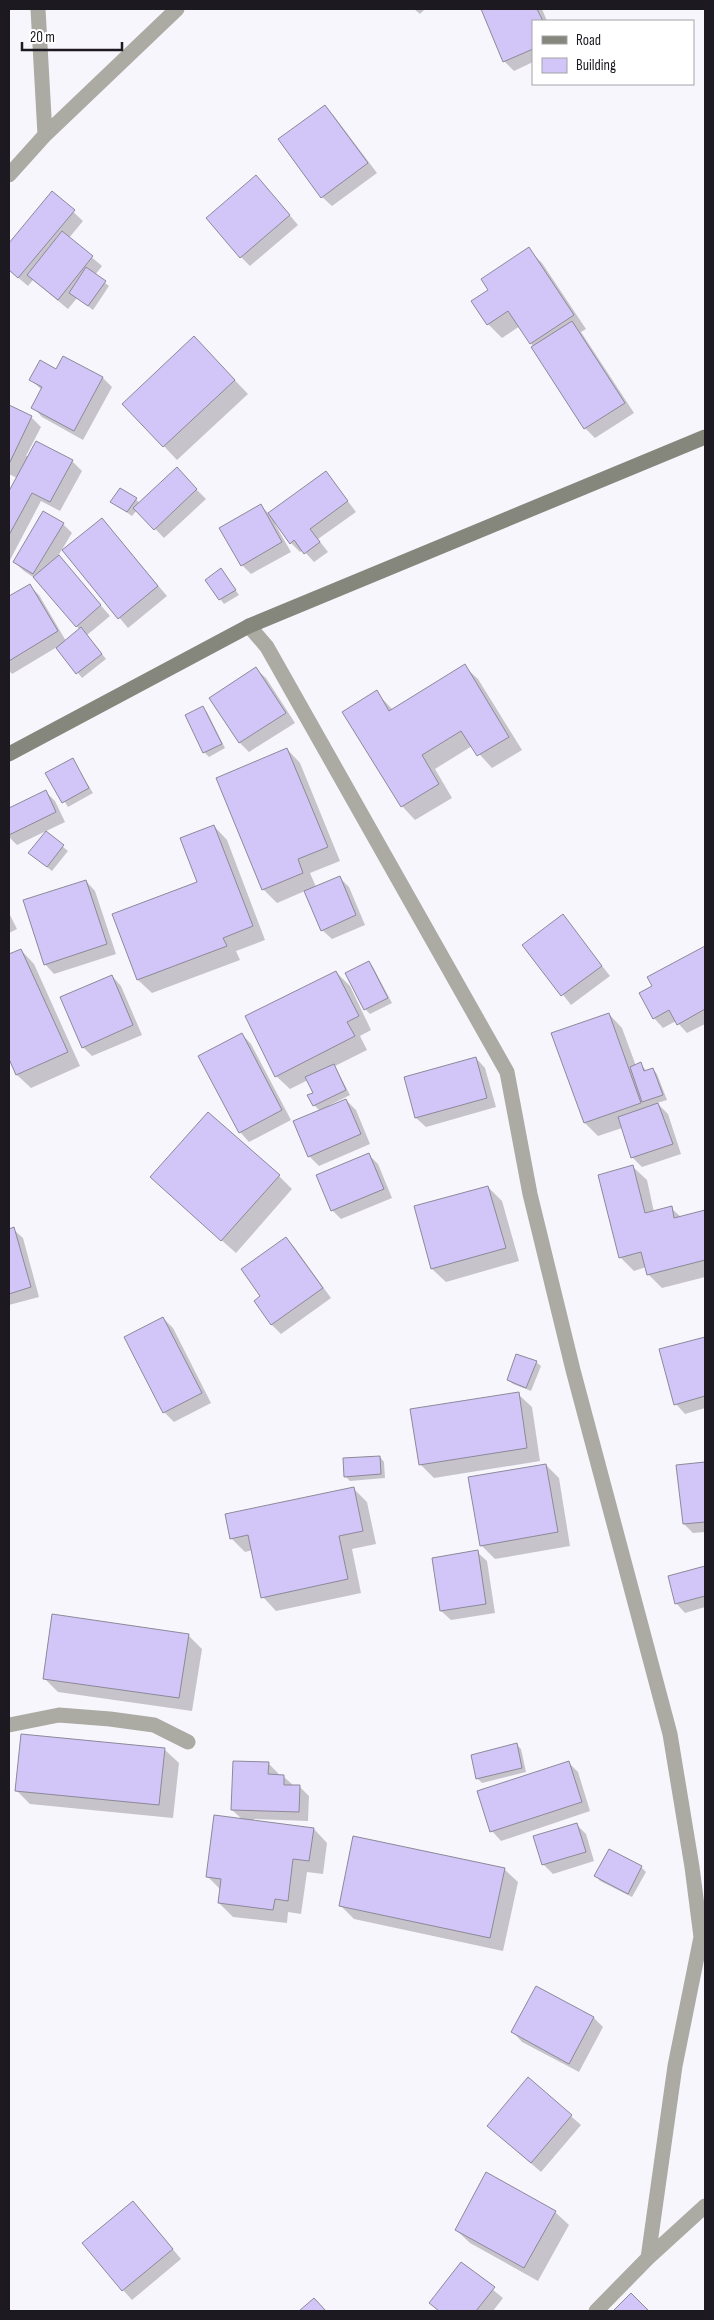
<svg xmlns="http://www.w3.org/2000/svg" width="714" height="2320" font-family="'Sofia Sans Condensed',sans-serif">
	<rect width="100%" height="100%" fill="#f8f6fd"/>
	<path fill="#0003" d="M414 9H425L420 14Z
		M482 9H542L547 21H533V62L514 71 504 61Z
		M325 106 334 116 377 173 332 206 322 197Z
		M265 186 298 225 250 266 241 257Z
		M53 193 83 221 69 238 102 266 95 275 109 286 93 310 77 298 68 309 33 280 28 286 9 270V245Z
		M528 249 542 263 586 329 581 332 634 413 595 438 585 428 520 326 502 338 488 324 473 301 490 290Z
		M208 352 248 394 177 460 124 404Z
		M64 357 103 378 112 387 83 440 42 417 33 407 42 390 31 380 56 371Z
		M9 407 31 417 41 427 26 456 72 461 82 471 60 511 41 501 9 562V494L17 478 9 474Z
		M326 472 356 512 318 539 328 552 314 562 303 550 300 552 291 543 276 523 275 524 291 552 251 574 242 565 261 506 269 514Z
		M186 479 206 499 164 538 137 510 132 516 112 502 136 499 140 504Z
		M102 519 167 596 128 628 64 551Z
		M63 524 72 533 58 556 110 616 87 635 106 659 82 678 57 647 12 674 9 670V607L29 585 39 595 66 641 80 630 36 579 24 571 14 562Z
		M221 570 239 595 224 604 206 580Z
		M464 666 478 679 522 750 492 768 472 746 435 769 452 798 415 820 402 806 376 692 393 710Z
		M256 669 266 678 295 723 249 752 240 743 211 698Z
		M203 708 207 712 225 748 209 757 204 752Z
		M287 749 300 763 340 861 310 873 316 887 339 877 349 887 365 925 332 939 322 930 305 891 277 903 263 889Z
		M72 759 93 793 68 807 47 773Z
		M45 791 55 801 65 822 17 845 9 837V809Z
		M214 826 227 840 265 940 236 951 240 960 152 993 138 980 114 915 198 882Z
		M46 833 68 851 52 871 35 858Z
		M86 881 95 891 116 954 54 974 45 964Z
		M9 913 17 929 9 933Z
		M563 916 610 976 571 1005 524 945Z
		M705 947V1024L687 1033 676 1021 663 1028 654 1018 653 986 648 977Z
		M21 950 34 964 80 1066 31 1088 17 1075 9 1055V956Z
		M369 962 373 967 392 1003 370 1014 365 1009Z
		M336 972 350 986 371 1030 360 1036 367 1050 335 1066 350 1095 330 1105V1107L346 1100 356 1110 370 1144 319 1166 309 1156 320 1111 314 1105V1094L308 1080 290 1089 276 1076Z
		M112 976 121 986 142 1035 92 1056 83 1047Z
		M609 1014 622 1028 636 1066 641 1064 647 1072 653 1069 657 1074 667 1100 657 1103 668 1114 681 1154 642 1167 632 1157 622 1128 598 1136 585 1123 553 1034Z
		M242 1034 251 1044 291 1120 249 1142 240 1132Z
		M476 1058 485 1068 496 1107 426 1127 416 1118 406 1078Z
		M368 1154 378 1164 392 1198 341 1219 332 1210Z
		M633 1167 647 1180 654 1212 671 1208 681 1217 705 1211V1277L662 1288 648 1274 646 1267 634 1271 620 1257Z
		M279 1176 292 1189 236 1253 166 1191Z
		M488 1187 502 1201 519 1261 446 1282 432 1269Z
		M13 1229 23 1238 39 1297 9 1305V1230Z
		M286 1238 295 1248 331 1298 281 1334 272 1325 255 1301 262 1297Z
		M163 1318 173 1328 211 1403 174 1422 164 1412 126 1338Z
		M705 1338V1408L685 1414 676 1404 661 1350Z
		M536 1362 541 1366 531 1391 513 1384 508 1380Z
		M518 1394 532 1407 540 1461 434 1478 420 1464Z
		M380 1457 384 1462 385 1478 350 1481 345 1476Z
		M705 1464V1532L693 1533 684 1524 678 1466Z
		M546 1465 559 1478 570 1546 495 1559 481 1545Z
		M353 1488 367 1502 376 1544 352 1549 361 1593 276 1611 263 1597 253 1550 245 1552 231 1538Z
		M477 1552 487 1561 495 1613 451 1620 441 1611 433 1559Z
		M705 1567V1607L685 1613 676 1603 669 1577Z
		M188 1635 202 1649 192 1711 58 1692 44 1678Z
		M22 1735 165 1750 179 1763 173 1818 30 1804 16 1790Z
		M516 1744 521 1749 526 1772 482 1783 477 1778Z
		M568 1762 578 1772 590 1811 501 1841 492 1831Z
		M268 1763 278 1773V1776H283L293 1785 300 1787 309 1796 308 1821 254 1819V1821L314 1829 327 1843 323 1874 307 1872 301 1914 288 1912 287 1923 233 1917 219 1903 221 1890 208 1877 243 1820 232 1810Z
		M576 1824 586 1834 594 1861 553 1874 543 1864Z
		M641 1867 646 1872 632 1897 600 1881 596 1876Z
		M504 1869 518 1882 503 1951 354 1919 340 1905Z
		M536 1988 594 2018 603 2027 579 2072 522 2042 513 2032Z
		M529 2079 581 2125 541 2172 498 2135Z
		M142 2212 181 2259 132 2300 123 2290Z
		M555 2212 569 2225 538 2281 470 2243 456 2230Z
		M461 2264 503 2298 493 2311H439L431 2303Z"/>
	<path fill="#d2c6f9" stroke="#8c8999" d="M481 9H537L543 21H533V49L503 62Z
		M325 105 368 163 321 198 278 139Z
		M256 175 290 215 240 258 206 218Z
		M52 191 75 210 18 278 9 270V243Z
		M62 231 93 256 58 300 27 275Z
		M529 247 574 315 530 344 508 311 487 325 471 301 488 290 481 279Z
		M86 267 106 281 88 306 69 293Z
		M572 321 625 403 584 429 531 347Z
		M194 336 235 380 163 447 122 404Z
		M63 356 103 377 74 431 31 408 42 387 29 380 40 360 56 369Z
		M9 405 32 416 9 464Z
		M36 441 73 460 50 502 32 493 9 535V491Z
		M177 467 197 489 154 530 133 508Z
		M326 471 348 501 310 529 320 542 304 554 294 540 290 544 268 513Z
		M120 488 137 498 127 512 110 502Z
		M261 504 282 542 241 566 219 528Z
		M43 511 64 523 33 574 13 562Z
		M102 518 158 586 118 619 62 550Z
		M59 555 101 605 76 627 33 577Z
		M221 568 236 590 219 600 205 580Z
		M30 584 58 631 9 661V596Z
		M81 627 102 654 76 674 56 648Z
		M465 664 509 737 477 756 461 731 422 755 439 784 401 807 342 712 377 690 389 711Z
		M256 667 286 713 239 743 209 698Z
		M203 706 222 744 203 753 185 715Z
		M287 748 328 847 298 859 303 873 262 890 216 778Z
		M73 758 89 788 62 803 45 773Z
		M46 790 56 812 9 835V808Z
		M214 825 253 926 223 938 227 946 137 980 112 914 197 882 180 838Z
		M46 831 64 845 47 867 28 853Z
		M340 876 356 915 321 931 304 891Z
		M86 880 107 944 44 965 23 900Z
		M563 914 602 966 561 996 522 945Z
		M705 946V1009L677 1025 669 1010 653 1019 639 993 652 986 647 977Z
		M21 949 68 1052 16 1075 9 1059V954Z
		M369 961 388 998 364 1010 345 973Z
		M336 971 359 1016 347 1022 355 1036 275 1077 245 1016Z
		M112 975 133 1025 82 1048 60 997Z
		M609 1013 641 1103 584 1123 551 1033Z
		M242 1033 282 1110 239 1133 198 1056Z
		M476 1057 487 1098 415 1118 404 1077Z
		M641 1062 644 1071 653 1068 663 1095 642 1102 630 1067Z
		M334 1064 346 1090 313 1106 307 1095 313 1093 305 1077Z
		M346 1099 361 1134 308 1157 293 1121Z
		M658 1103 673 1144 631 1158 618 1117Z
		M208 1112 280 1175 221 1241 150 1177Z
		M369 1153 384 1189 331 1211 316 1175Z
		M633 1165 645 1213 672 1206 674 1218 705 1210V1260L647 1275 641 1252 619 1258 598 1175Z
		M488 1186 506 1248 431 1269 414 1206Z
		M14 1227 31 1287 9 1294V1229Z
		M286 1237 323 1288 271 1325 254 1301 260 1296 241 1269Z
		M163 1317 202 1393 163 1413 124 1337Z
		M705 1337V1396L674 1405 659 1349Z
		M516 1354 537 1361 526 1388 507 1380Z
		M519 1392 527 1448 419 1465 410 1409Z
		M380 1456 381 1474 344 1477 343 1458Z
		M705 1462V1522L683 1524 676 1465Z
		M546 1464 558 1532 480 1546 468 1477Z
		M354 1487 363 1531 339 1536 348 1579 261 1598 248 1535 230 1539 225 1514Z
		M478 1550 486 1604 440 1611 432 1558Z
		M705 1566V1596L675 1604 668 1576Z
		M52 1614 189 1634 179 1698 43 1679Z
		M21 1734 165 1748 159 1805 15 1791Z
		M517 1743 522 1768 476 1779 471 1755Z
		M233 1761 269 1762 268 1774 284 1775V1785H300L299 1812 231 1810Z
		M569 1761 582 1802 490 1832 477 1791Z
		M214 1815 314 1828 309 1861 293 1859 288 1901 275 1899 273 1910 218 1903 221 1879 206 1877Z
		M577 1823 586 1852 542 1865 533 1836Z
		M353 1836 505 1868 490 1938 339 1906Z
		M609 1849 642 1866 628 1894 594 1876Z
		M536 1986 594 2017 569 2064 511 2032Z
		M528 2077 572 2115 531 2163 487 2126Z
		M486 2172 556 2211 524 2268 455 2230Z
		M133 2201 173 2249 122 2291 82 2243Z
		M461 2262 495 2287 476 2311H439L429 2303Z
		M631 2293 649 2311H613Z
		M314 2298 326 2311H299Z"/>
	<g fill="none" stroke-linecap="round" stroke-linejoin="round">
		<path stroke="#ababa4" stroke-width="15" d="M38 9 45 135
			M9 175 45 135 177 9
			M249 626 267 647 507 1072 530 1194 573 1370 670 1734 692 1867 701 1937 675 2066 648 2258
			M9 1725 59 1715 110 1719 154 1725 188 1742
			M596 2311 648 2258 705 2206"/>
		<path stroke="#86877c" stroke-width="15" d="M9 754 249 626 705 437"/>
	</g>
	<rect width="714" height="2320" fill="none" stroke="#1c1a20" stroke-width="20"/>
	<rect x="532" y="20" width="162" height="65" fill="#ffffff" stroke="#a4a3a6"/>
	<rect x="542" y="36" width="25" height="8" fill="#86877c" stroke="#a4a3a6"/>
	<text x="576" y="45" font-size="15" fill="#1c1a20">Road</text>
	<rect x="542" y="58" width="25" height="15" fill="#d2c6f9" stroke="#a4a3a6"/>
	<text x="576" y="70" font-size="15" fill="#1c1a20">Building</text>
	<path d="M22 42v8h100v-8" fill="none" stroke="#1c1a20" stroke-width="2.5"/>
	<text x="30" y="42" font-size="15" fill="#1c1a20" stroke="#ffffff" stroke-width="4" paint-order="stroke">20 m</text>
</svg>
